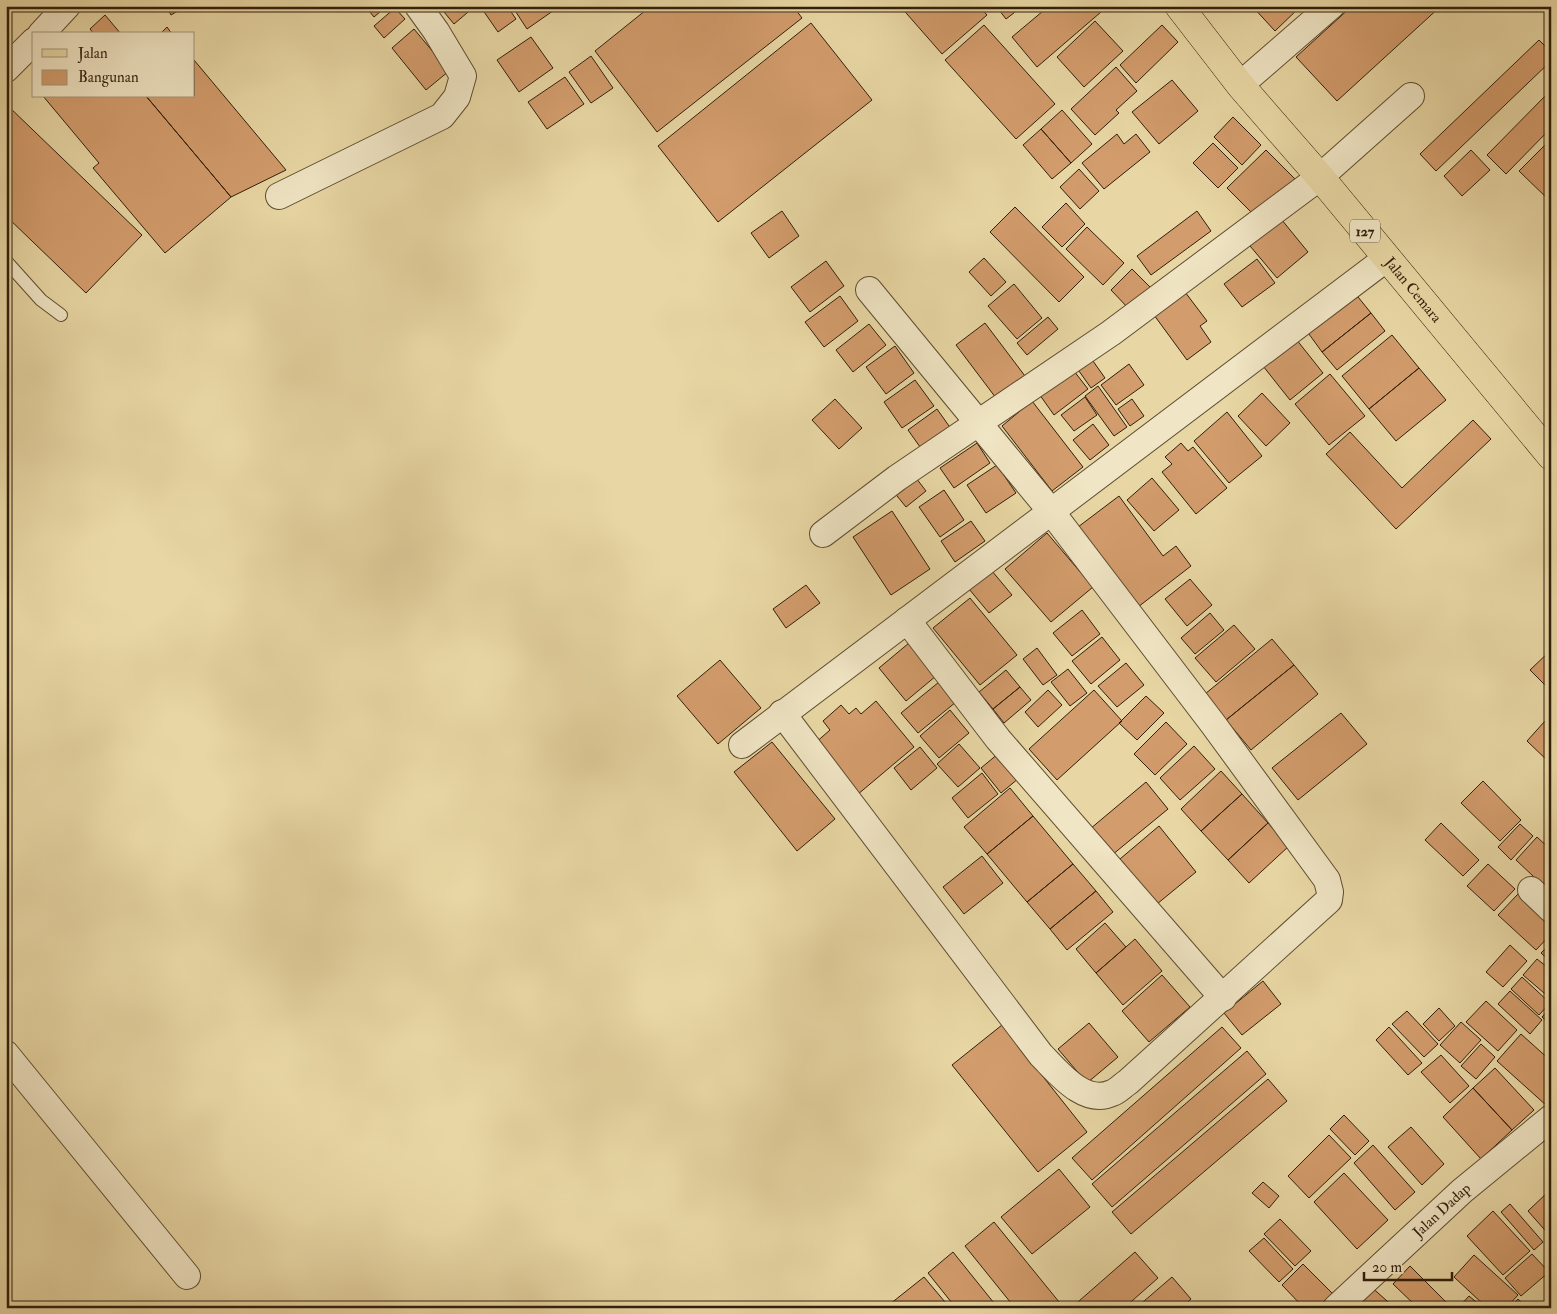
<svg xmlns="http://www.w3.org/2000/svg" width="1557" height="1314" font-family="'IM FELL Double Pica',serif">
	<rect width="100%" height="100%" fill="#e8d7a4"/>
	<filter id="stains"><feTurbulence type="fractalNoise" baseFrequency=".004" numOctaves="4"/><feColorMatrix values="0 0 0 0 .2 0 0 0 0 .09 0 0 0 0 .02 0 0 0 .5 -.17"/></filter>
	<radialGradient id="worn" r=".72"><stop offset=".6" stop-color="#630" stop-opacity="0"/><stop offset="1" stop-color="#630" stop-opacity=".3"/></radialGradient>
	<path fill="#d39c6c" stroke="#301f0b" d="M166 6H186L171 15Z
		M365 6H387L374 17Z
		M439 6H473L474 7 454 24Z
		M480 6H507L516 19 498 32Z
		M512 6H560L527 29Z
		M651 6H793L802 18 657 132 595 51Z
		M900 6H979L987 15 942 54Z
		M996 6H1023L1006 19Z
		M1049 6H1108L1037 67 1012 37Z
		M1252 6H1301L1275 31Z
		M1352 6H1441L1337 101 1296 57Z
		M395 8 405 19 384 38 374 26Z
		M105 15 121 34H94L90 29Z
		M1095 21 1123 51 1084 87 1057 57Z
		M811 23 872 100 718 222 658 146Z
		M984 25 1055 104 1016 139 945 60Z
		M1162 25 1178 42 1136 83 1120 65Z
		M167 27 172 34H160Z
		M414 29 449 71 426 90 392 48Z
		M531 37 553 68 519 92 497 60Z
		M1539 40 1551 52V61L1436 171 1420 154Z
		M591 56 613 88 591 103 569 72Z
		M194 60 286 170 231 197 146 96H194Z
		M1116 67 1137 91 1116 110 1119 113 1095 135 1071 109Z
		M565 77 584 104 547 129 528 102Z
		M1172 80 1198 111 1159 144 1132 112Z
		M1551 90V128L1506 174 1487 155Z
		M43 96H146L231 197 165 253 93 168 99 163Z
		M6 104 142 235 86 293 6 216Z
		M1062 110 1092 144 1071 163 1041 129Z
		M1233 117 1261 145 1242 165 1214 137Z
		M1041 129 1071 163 1052 179 1023 145Z
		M1117 134 1124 144 1136 134 1150 152 1104 189 1082 163Z
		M1551 139V202L1519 171Z
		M1213 143 1238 168 1218 188 1193 163Z
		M1266 150 1295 179 1256 217 1227 188Z
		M1471 150 1490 170 1462 196 1444 176Z
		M1079 169 1099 191 1080 209 1060 187Z
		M1066 203 1085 224 1062 247 1042 227Z
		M1015 207 1084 277 1059 302 990 232Z
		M782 211 799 236 769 258 751 233Z
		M1197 211 1211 231 1151 275 1137 256Z
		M1277 214 1308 252 1277 278 1245 240Z
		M1087 227 1124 263 1103 285 1066 249Z
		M984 258 1006 282 991 296 969 272Z
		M1257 259 1275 283 1242 307 1224 284Z
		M826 261 844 286 810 312 791 287Z
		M1132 269 1152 289 1130 310 1111 290Z
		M1014 284 1042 318 1017 339 988 306Z
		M1185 292 1207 321 1200 326 1211 342 1187 360 1154 315Z
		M1354 292 1371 313 1322 352 1306 330Z
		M840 296 858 321 824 347 805 322Z
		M1371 313 1385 331 1337 370 1322 352Z
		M1048 317 1058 329 1027 355 1017 343Z
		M985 323 1028 380 999 402 956 345Z
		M869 324 886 345 853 372 836 350Z
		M1392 335 1419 368 1369 409 1342 376Z
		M1296 339 1323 373 1290 400 1263 366Z
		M895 346 914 373 886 394 866 367Z
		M1088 354 1105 378 1091 388 1074 364Z
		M1129 364 1144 385 1116 405 1101 385Z
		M1070 366 1088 389 1054 415 1037 391Z
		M1419 368 1446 400 1396 441 1369 409Z
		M1330 374 1365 416 1329 445 1295 404Z
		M915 380 934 406 902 428 884 402Z
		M1098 386 1127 427 1114 436 1085 396Z
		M1262 393 1290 423 1266 446 1238 416Z
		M1085 397 1097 415 1074 431 1061 415Z
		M835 399 862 428 839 449 812 420Z
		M1132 399 1144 416 1130 426 1118 409Z
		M1032 401 1083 467 1052 491 1002 426Z
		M937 409 954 433 925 454 908 430Z
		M1227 412 1262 456 1229 483 1194 441Z
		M1473 420 1491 439 1396 529 1326 454 1350 432 1402 488Z
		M1093 424 1109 445 1090 460 1073 440Z
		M977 443 990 463 954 488 940 468Z
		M1181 443 1188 451 1193 447 1227 488 1196 514 1162 472 1172 464 1165 457Z
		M997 465 1016 493 986 513 967 485Z
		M913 474 926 491 906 507 893 491Z
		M1152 478 1179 510 1154 531 1127 500Z
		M944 490 964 520 940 537 919 507Z
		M1119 496 1163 556 1176 546 1191 566 1138 607 1078 527Z
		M892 511 930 569 891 595 853 537Z
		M971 521 985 541 955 562 941 541Z
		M1047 533 1093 587 1051 622 1005 569Z
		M992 571 1012 595 989 613 969 589Z
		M1190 579 1212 605 1187 626 1165 599Z
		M806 585 820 603 786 628 773 609Z
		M970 598 1017 655 980 685 933 628Z
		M1082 610 1100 634 1072 656 1053 633Z
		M1210 613 1224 630 1195 654 1181 638Z
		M1234 625 1255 649 1216 682 1195 658Z
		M1102 637 1120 660 1091 684 1072 661Z
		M1272 639 1294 665 1226 720 1205 694Z
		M909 643 936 676 906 701 879 668Z
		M1037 648 1057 675 1043 685 1023 659Z
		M1551 650V691L1530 670Z
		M720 660 761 708 718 744 677 696Z
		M1126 663 1144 685 1117 707 1098 686Z
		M1294 665 1318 694 1251 750 1226 720Z
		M1068 669 1087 693 1070 706 1051 682Z
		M1006 670 1020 687 993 709 979 692Z
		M939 682 956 702 918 733 901 713Z
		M1020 687 1031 700 1004 723 993 709Z
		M1048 690 1062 705 1038 727 1025 712Z
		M1094 690 1122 721 1057 780 1029 749Z
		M1146 696 1164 713 1137 740 1119 723Z
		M876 701 914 747 857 795 814 744 830 730 823 721 841 705 849 714 856 708 861 714Z
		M950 710 969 733 939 758 920 736Z
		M1341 713 1367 744 1298 800 1272 768Z
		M1545 721 1551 727V764L1527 741Z
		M1166 722 1187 744 1155 775 1134 754Z
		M772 742 835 819 797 851 734 772Z
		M959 744 980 768 958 787 937 764Z
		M1194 746 1215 769 1180 800 1160 778Z
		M920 747 937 768 911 790 894 768Z
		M999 753 1019 778 1001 793 981 768Z
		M1221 771 1242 794 1201 831 1181 809Z
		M982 773 998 794 968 818 952 798Z
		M1483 781 1521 820 1500 841 1461 803Z
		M1146 782 1168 809 1112 855 1090 829Z
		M1010 788 1033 816 987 854 964 827Z
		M1242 794 1268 823 1228 860 1201 831Z
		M1033 816 1073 864 1027 902 987 854Z
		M1268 823 1289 846 1249 883 1228 860Z
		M1441 823 1479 860 1463 876 1425 840Z
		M1520 824 1533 836 1511 860 1498 847Z
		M1159 826 1196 872 1157 904 1120 859Z
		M1537 837 1551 850V893L1516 860Z
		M982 856 1003 883 964 914 943 887Z
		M1073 864 1096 891 1050 929 1027 902Z
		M1488 864 1515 889 1494 911 1467 886Z
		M1096 891 1113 912 1067 950 1050 929Z
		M1518 894 1551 925V934L1536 950 1498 915Z
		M1105 923 1126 947 1096 973 1076 949Z
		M1135 939 1162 971 1123 1005 1096 973Z
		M1551 943V962L1541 953Z
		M1510 945 1527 961 1503 987 1486 972Z
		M1537 959 1551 970V999L1523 975Z
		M1162 975 1190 1007 1149 1042 1122 1011Z
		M1522 977 1550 1003 1539 1015 1511 989Z
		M1263 981 1281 1004 1242 1035 1224 1013Z
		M1510 991 1542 1020 1530 1034 1498 1004Z
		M1486 1001 1517 1030 1498 1051 1466 1022Z
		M1551 1007V1025L1542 1017Z
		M1439 1008 1455 1026 1439 1041 1423 1024Z
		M1407 1011 1438 1044 1424 1057 1392 1024Z
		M1461 1022 1481 1040 1460 1063 1440 1045Z
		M1089 1023 1118 1057 1087 1083 1058 1049Z
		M1002 1025 1087 1132 1038 1172 952 1065Z
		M1222 1027 1241 1048 1092 1180 1072 1158Z
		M1389 1027 1422 1063 1408 1075 1376 1040Z
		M1521 1034 1551 1061V1102L1547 1106 1497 1061Z
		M1481 1044 1495 1057 1476 1079 1461 1066Z
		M1247 1051 1266 1074 1112 1207 1092 1184Z
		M1441 1055 1469 1086 1450 1103 1421 1072Z
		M1495 1068 1534 1110 1512 1130 1473 1088Z
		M1268 1079 1287 1101 1131 1234 1112 1212Z
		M1473 1088 1512 1130 1481 1159 1443 1117Z
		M1344 1115 1369 1141 1355 1155 1330 1129Z
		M1411 1127 1444 1164 1422 1185 1388 1147Z
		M1329 1135 1351 1158 1309 1198 1288 1176Z
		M1373 1145 1415 1192 1395 1210 1354 1163Z
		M1059 1169 1090 1207 1032 1254 1001 1217Z
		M1344 1173 1388 1220 1357 1249 1314 1202Z
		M1263 1182 1279 1196 1269 1208 1252 1193Z
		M1549 1191 1551 1194V1237L1528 1211Z
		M1510 1204 1543 1242 1534 1250 1501 1212Z
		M1493 1211 1530 1251 1503 1275 1467 1236Z
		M1280 1219 1311 1251 1295 1266 1264 1234Z
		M994 1222 1064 1308H1015L965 1246Z
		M1264 1238 1293 1269 1279 1282 1249 1251Z
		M953 1252 998 1308H956L928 1273Z
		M1135 1252 1158 1278 1124 1308H1071Z
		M1532 1254 1549 1272 1521 1296 1505 1278Z
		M1474 1255 1518 1295 1506 1308H1481L1484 1305 1454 1277Z
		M1303 1264 1335 1296 1324 1308H1304L1282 1285Z
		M1410 1266 1452 1308H1418L1393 1284Z
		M924 1277 945 1302 938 1308H885Z
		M1172 1277 1191 1299 1181 1308H1136Z
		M1369 1285 1395 1308H1348Z
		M1469 1296 1480 1305 1477 1308H1458Z
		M1518 1299 1527 1308H1509Z"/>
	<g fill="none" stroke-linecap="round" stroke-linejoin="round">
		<g stroke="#5e4d31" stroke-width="14">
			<path id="service" d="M6 261 41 300 61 315"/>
		</g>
		<g stroke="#5e4d31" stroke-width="28">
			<g id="minor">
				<path d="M41 34 67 6"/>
				<path d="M6 69 34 41"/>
				<path d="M1240 85 1331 6"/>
				<path d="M279 196 442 116 457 97 463 76 436 31 418 6"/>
				<path d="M823 534 897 478 1111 333 1320 177 1411 96"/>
				<path d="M907 620 998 739 1223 998"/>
				<path d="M782 713 1041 1055C1058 1072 1084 1106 1112 1093 1118 1091 1123 1085 1128 1082L1329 900 1330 892 1327 880 1213 724 1050 510 869 290"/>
				<path d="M742 745 1387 258"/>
				<path d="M1531 890 1551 909"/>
				<path d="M6 1054 187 1276"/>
				<path id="s1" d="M1336 1308 1462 1191 1551 1118"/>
			</g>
		</g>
		<g stroke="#301f0b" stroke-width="29">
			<g id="primary">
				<path id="s2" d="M1179 6 1240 85 1320 177 1551 456"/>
			</g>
		</g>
		<use href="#service" stroke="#f0e5c4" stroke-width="12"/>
		<use href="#minor" stroke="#f0e5c4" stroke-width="26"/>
		<use href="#primary" stroke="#e8d7a4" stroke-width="28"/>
	</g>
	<g text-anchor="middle" stroke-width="4" stroke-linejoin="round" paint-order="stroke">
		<rect fill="#f0e5c4" stroke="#6a5a42" stroke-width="1" x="1350" y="219.5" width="30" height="23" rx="4"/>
		<g font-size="14" font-weight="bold" fill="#301f0b">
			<text x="1365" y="236">127</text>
		</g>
		<g font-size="15" fill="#301f0b" stroke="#f0e5c4">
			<text dy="5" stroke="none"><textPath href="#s2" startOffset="368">Jalan Cemara</textPath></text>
			<text dy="5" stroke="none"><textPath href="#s1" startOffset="144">Jalan Dadap</textPath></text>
		</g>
	</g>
	<rect width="1557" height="1314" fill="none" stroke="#e8d7a4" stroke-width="25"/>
	<rect x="8" y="8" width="1542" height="1299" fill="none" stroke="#301f0b" stroke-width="2.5"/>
	<rect x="12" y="12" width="1532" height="1289" fill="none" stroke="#301f0b"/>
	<rect x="32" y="32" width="162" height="65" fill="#f0e5c4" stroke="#a3967a"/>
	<rect x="42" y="49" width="25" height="8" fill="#e8d7a4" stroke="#a3967a"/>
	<text x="78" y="58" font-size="15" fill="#301f0b">Jalan</text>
	<rect x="42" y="70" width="25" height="15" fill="#d39c6c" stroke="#a3967a"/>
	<text x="78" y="82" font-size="15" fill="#301f0b">Bangunan</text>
	<path d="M1364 1272v8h88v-8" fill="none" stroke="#301f0b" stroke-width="2.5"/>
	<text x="1372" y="1272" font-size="15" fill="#301f0b" stroke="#f0e5c4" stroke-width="4" paint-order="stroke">20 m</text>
	<rect width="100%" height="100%" filter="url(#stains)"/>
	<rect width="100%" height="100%" fill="url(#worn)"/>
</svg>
